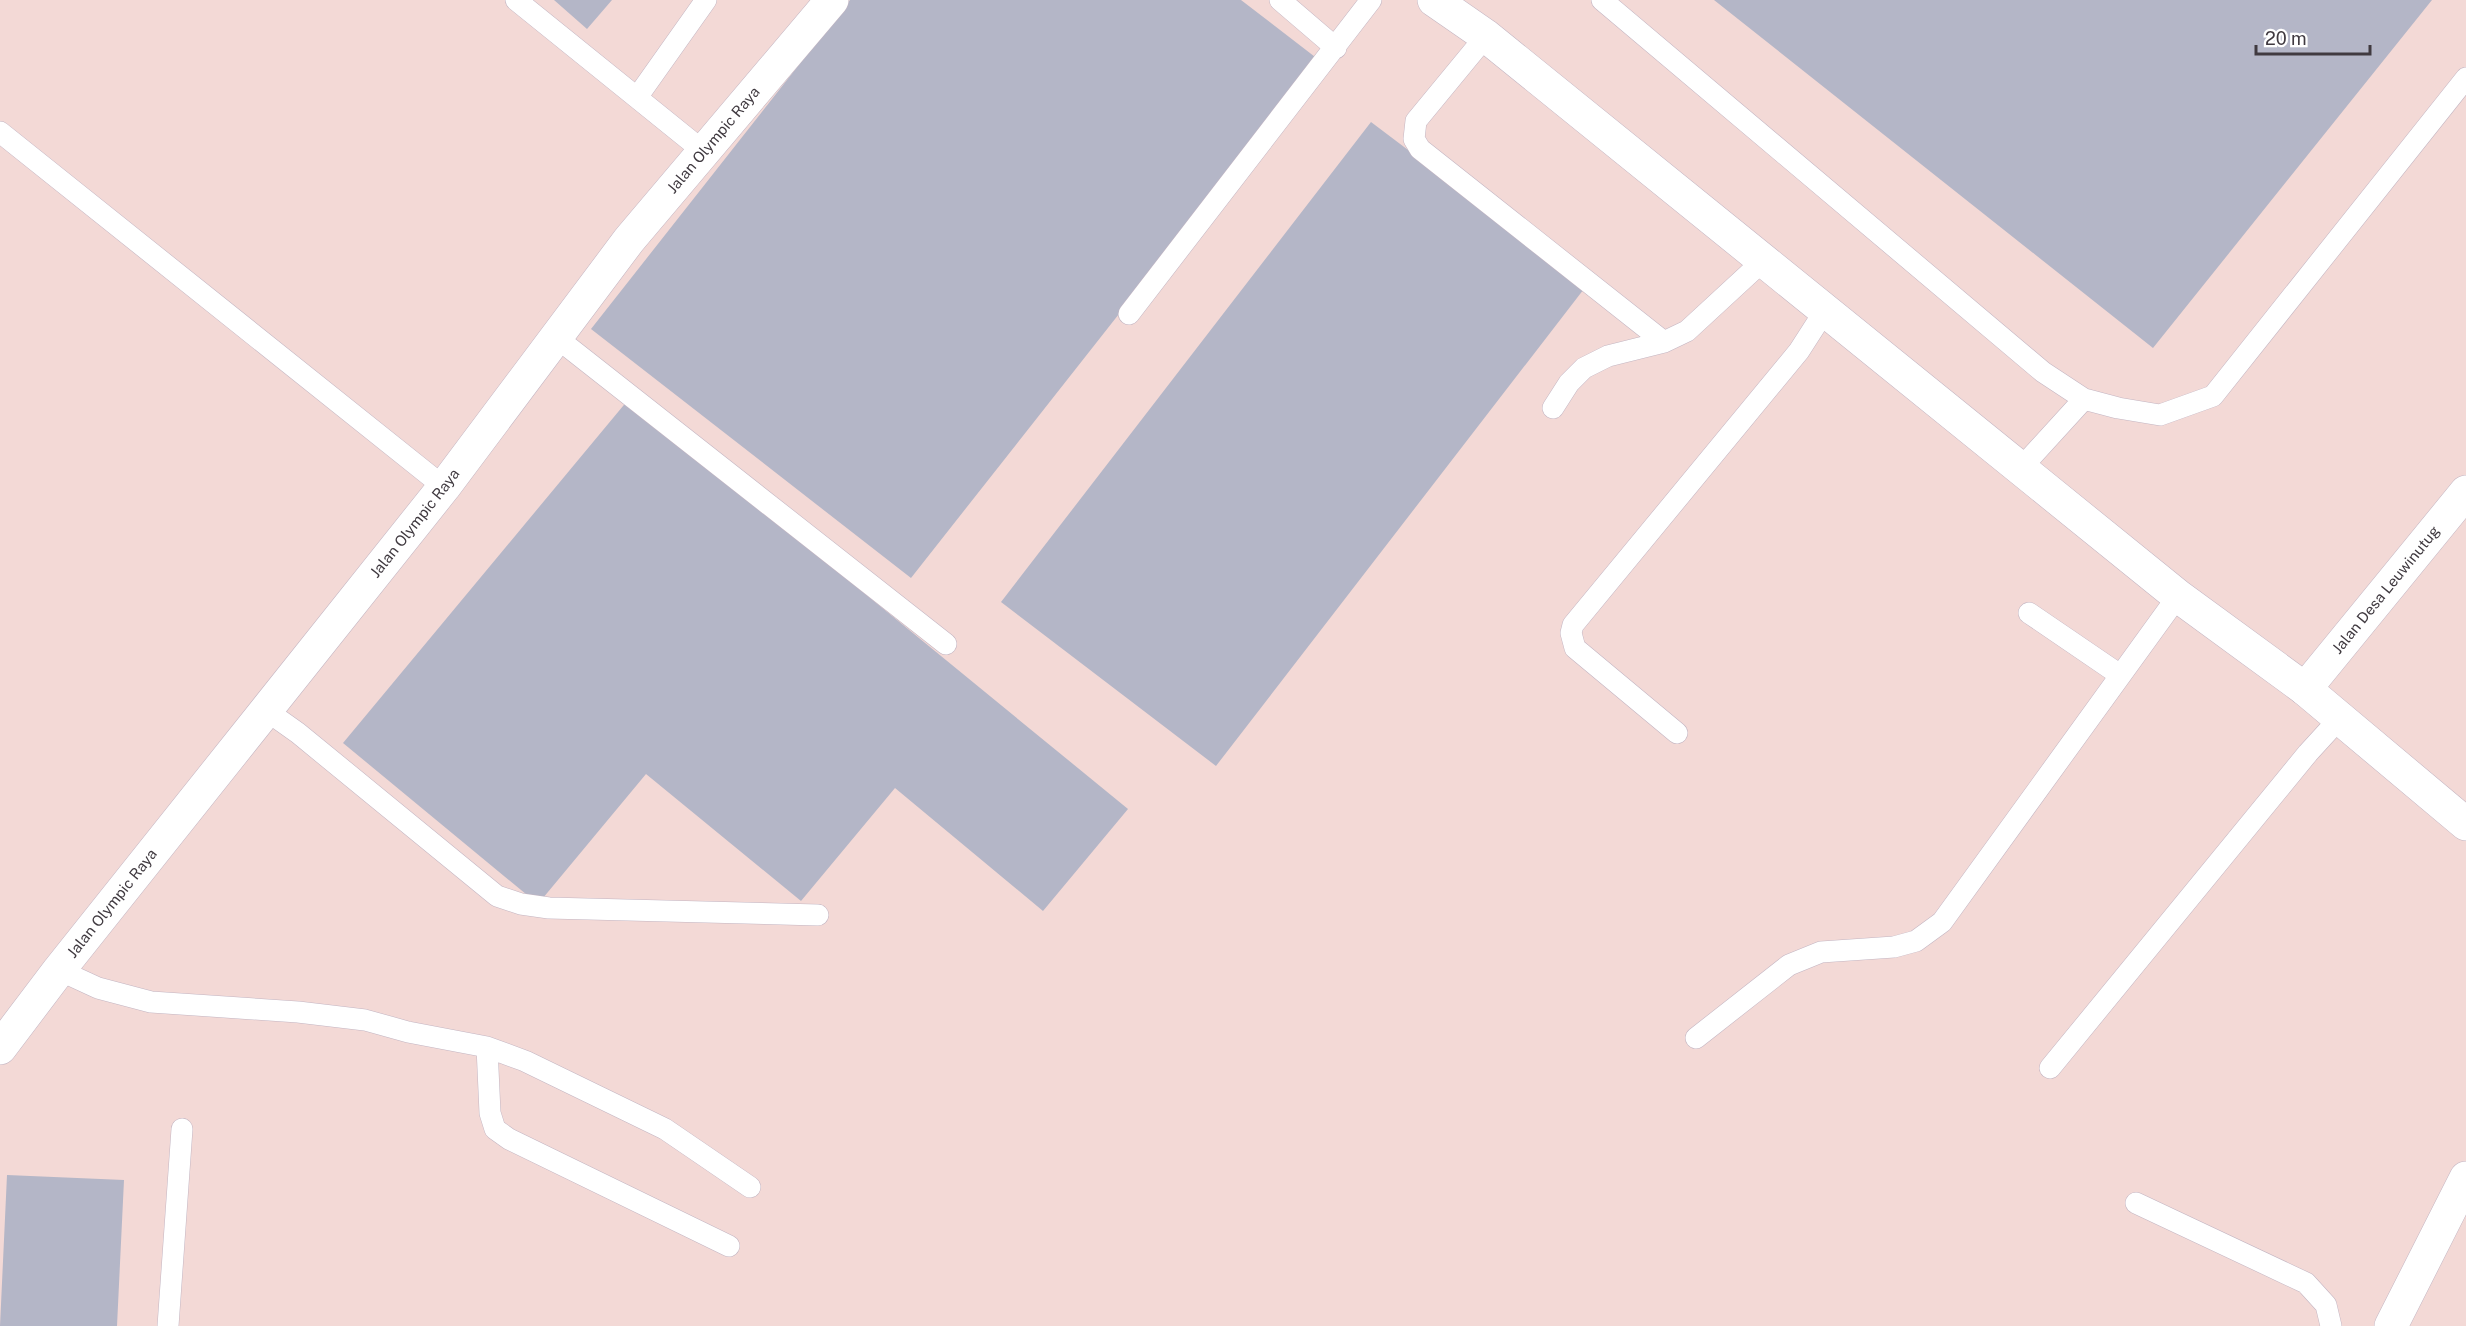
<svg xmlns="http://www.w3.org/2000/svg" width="2466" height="1326" font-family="'Public Sans',sans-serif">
	<rect width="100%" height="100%" fill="#f3e5f2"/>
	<path fill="#f3d9d6" d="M0 0H2466V1326H0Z"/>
	<path fill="#b4b6c7" d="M554 0H612L587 29Z
		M850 0H1241L1319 60 911 578 591 329Z
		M1714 0H2432L2153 348Z
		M1371 122 1587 285 1216 766 1001 602Z
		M628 400 1128 809 1043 911 895 788 801 901 646 774 538 904 343 743Z
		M7 1175 124 1180 117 1326H0Z"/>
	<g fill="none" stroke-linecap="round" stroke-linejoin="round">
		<g stroke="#c3b5c2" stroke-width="22">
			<path id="lane" d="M516 0 703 151
				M1280 0 1336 48
				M1602 0 2043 372 2084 399 2118 408 2160 415 2213 396 2466 78
				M1486 36 1416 121 1414 139 1420 149 1664 342
				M638 96 706 0
				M0 132 444 487
				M1129 314 1371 0
				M557 338 946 644
				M1553 408 1569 383 1584 368 1608 356 1664 342 1687 331 1764 260
				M2021 468 2084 399
				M2029 613 2120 675
				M267 711 298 733 497 896 521 904 549 908 818 915
				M1677 733 1575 648 1571 633 1573 625 1799 351 1826 309
				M59 970 98 988 151 1002 298 1012 365 1020 408 1032 487 1047 525 1061 665 1129 750 1187
				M1696 1038 1789 965 1821 952 1894 947 1916 941 1942 922 2178 596
				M487 1047 490 1113 495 1129 509 1139 729 1246
				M2050 1068 2308 753 2340 718
				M2136 1203 2306 1283 2326 1305 2331 1326
				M168 1326 182 1129"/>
		</g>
		<g stroke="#c3b5c2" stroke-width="34">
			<g id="street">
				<path d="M1434 0 1486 36 2178 596 2305 689 2466 824"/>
				<path id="s1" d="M2305 689 2466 492"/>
				<path id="s2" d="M0 1048 59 970 444 487 629 240 832 0"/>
				<path d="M2391 1326 2466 1178"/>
			</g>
		</g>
		<use href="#lane" stroke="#fff" stroke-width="21"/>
		<use href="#street" stroke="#fff" stroke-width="33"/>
	</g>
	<g text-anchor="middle" stroke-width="4.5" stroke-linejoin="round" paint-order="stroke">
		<g font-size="15" fill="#403a40" stroke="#fff">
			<text dy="5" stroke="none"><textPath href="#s2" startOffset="1155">Jalan Olympic Raya</textPath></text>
			<text dy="5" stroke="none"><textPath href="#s2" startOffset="669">Jalan Olympic Raya</textPath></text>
			<text dy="5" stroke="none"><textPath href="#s1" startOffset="128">Jalan Desa Leuwinutug</textPath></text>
			<text dy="5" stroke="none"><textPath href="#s2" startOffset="183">Jalan Olympic Raya</textPath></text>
		</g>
	</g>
	<path d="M2256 45v9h114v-9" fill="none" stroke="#403a40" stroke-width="3"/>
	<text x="2265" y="45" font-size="18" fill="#403a40" stroke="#ffffff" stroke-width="4.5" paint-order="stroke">20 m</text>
</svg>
